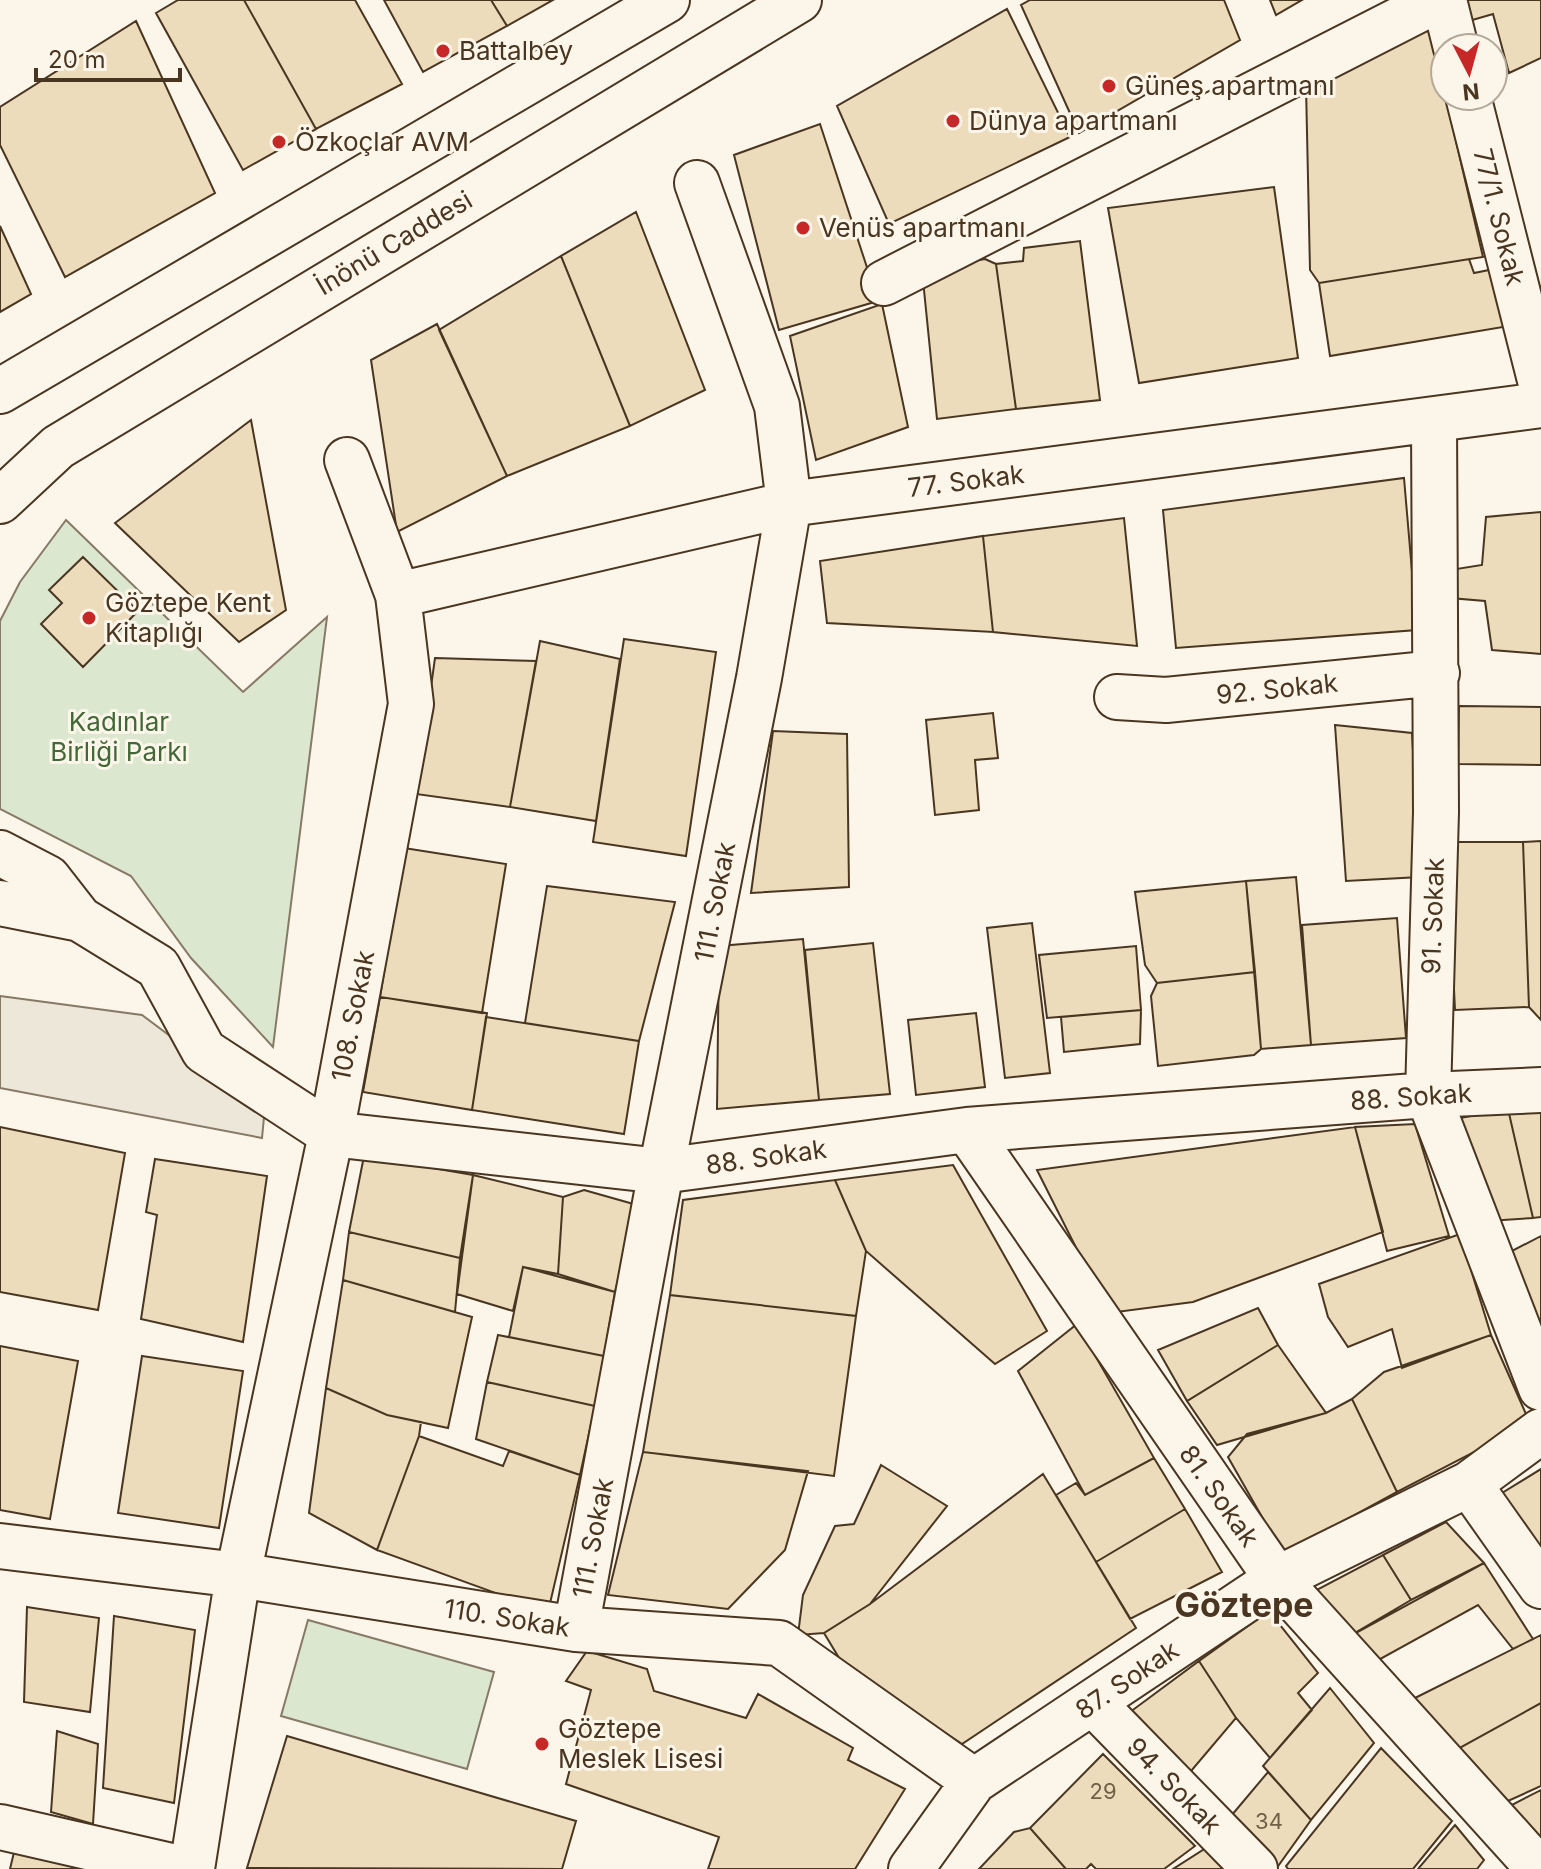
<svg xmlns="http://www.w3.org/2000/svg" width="1541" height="1869" font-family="Inter,sans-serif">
	<rect width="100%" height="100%" fill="#fbf6e9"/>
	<path fill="#dce7d0" stroke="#887966" stroke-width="2" d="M66 520 243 692 327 617 273 1047 191 958 131 876 0 809V621L20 582Z
		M308 1620 494 1672 467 1769 281 1716Z"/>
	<path fill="#ede7d9" stroke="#887966" stroke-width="2" d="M0 996 142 1015 265 1107 262 1138 0 1088Z"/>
	<path fill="#ecdcbc" stroke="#4a3520" stroke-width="2" d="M178 0H244L316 129 243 170 156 13Z
		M244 0H355L402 84 316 129Z
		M384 0H491L507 26 423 72Z
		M491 0H553L507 26Z
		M1030 0H1224L1240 40 1079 133 1021 5Z
		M1270 0H1302L1276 15Z
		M1457 0H1541V58L1509 73 1493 14 1462 23Z
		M1007 9 1070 137 889 224 837 106Z
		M136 21 215 193 65 277 0 145V107Z
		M1428 21 1483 257 1319 283 1310 270 1306 86Z
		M820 124 878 301 779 330 734 155Z
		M1274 187 1298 358 1139 383 1108 208Z
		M636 212 705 390 630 426 561 256Z
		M0 226 31 294 0 312Z
		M1080 241 1100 400 1016 409 996 264 1023 261 1024 248Z
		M561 256 630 426 507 476 439 330Z
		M985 259 996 264 1016 409 937 419 922 270Z
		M1469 259 1474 273 1499 268 1509 326 1330 356 1319 283Z
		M882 304 908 427 816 460 790 336Z
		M437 324 507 476 397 532 371 360Z
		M251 420 286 610 239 642 115 523Z
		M1404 478 1417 630 1176 648 1163 510Z
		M1541 512V654L1492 650 1485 601 1450 598V570L1482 565 1486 517Z
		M1124 518 1137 646 993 632 983 536Z
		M983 536 993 632 827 623 820 561Z
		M83 557 138 611 83 667 41 624 62 603 49 590Z
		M624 639 716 652 686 856 593 842Z
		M540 641 620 659 596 821 510 807Z
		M435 658 536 661 510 807 416 794Z
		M1459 706 1541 707V765L1458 764Z
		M993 713 998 758 975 760 979 810 935 815 926 720Z
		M1335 725 1412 733 1420 877 1346 881Z
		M773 731 847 734 849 887 751 893Z
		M1541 841V1020L1529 1007 1523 842Z
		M1447 842H1523L1529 1007 1455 1010Z
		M404 848 506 864 482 1013 380 997Z
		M1296 877 1311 1045 1261 1049 1246 881Z
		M1246 881 1255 972 1157 983 1145 965 1135 892Z
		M547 886 675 902 639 1041 525 1023Z
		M1397 918 1406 1038 1311 1045 1302 925Z
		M1032 923 1050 1073 1005 1078 987 928Z
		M803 939 819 1100 717 1109 719 946Z
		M873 943 890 1094 819 1100 805 950Z
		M1136 946 1141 1010 1047 1018 1039 955Z
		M1255 972 1261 1049 1254 1055 1158 1066 1151 996 1157 983Z
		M380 997 487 1013 472 1110 363 1092Z
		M1141 1010 1140 1044 1064 1052 1061 1017Z
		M976 1013 985 1087 916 1095 908 1020Z
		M486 1017 639 1041 624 1134 472 1110Z
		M1541 1105V1217L1533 1218 1508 1109Z
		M1508 1109 1533 1218 1488 1221 1455 1119Z
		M1415 1124 1449 1236 1387 1251 1355 1127Z
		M0 1127 125 1153 98 1310 0 1292Z
		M1355 1127 1383 1232 1193 1302 1109 1313 1037 1170Z
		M364 1156 473 1175 460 1258 349 1232Z
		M155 1159 267 1176 243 1342 141 1319 157 1215 146 1212Z
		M953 1165 1047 1331 995 1364 866 1251 835 1180Z
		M473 1175 563 1197 558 1274 523 1267 513 1311 457 1294Z
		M835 1180 866 1251 856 1316 670 1295 683 1200Z
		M584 1190 637 1205 615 1292 558 1274 563 1197Z
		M349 1232 460 1258 455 1312 343 1280Z
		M1460 1234 1491 1335 1402 1368 1392 1329 1348 1347 1328 1317 1319 1284Z
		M1541 1236V1348L1508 1253Z
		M523 1267 615 1292 604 1356 509 1337Z
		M343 1280 472 1317 448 1428 387 1415 326 1388Z
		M670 1295 856 1316 834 1476 643 1452Z
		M1258 1308 1278 1345 1187 1401 1158 1350Z
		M1077 1324 1154 1458 1085 1495 1018 1371Z
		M498 1335 604 1356 595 1406 487 1382Z
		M1491 1335 1530 1423 1397 1492 1352 1399 1384 1372Z
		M1278 1345 1326 1413 1217 1445 1187 1401Z
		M0 1346 78 1361 50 1519 0 1510Z
		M142 1356 243 1371 219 1528 118 1513Z
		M487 1382 595 1406 580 1475 476 1439Z
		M326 1388 387 1415 421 1422 419 1436 377 1550 309 1513Z
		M1352 1399 1397 1492 1283 1554 1228 1457 1247 1434 1326 1413Z
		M419 1436 503 1466 509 1451 580 1475 548 1612 377 1550Z
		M643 1452 808 1471 785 1550 728 1609 608 1595Z
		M1154 1458 1185 1509 1096 1562 1056 1495 1076 1483 1085 1495Z
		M881 1465 947 1506 870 1604 824 1633 798 1635 803 1595 835 1526 854 1524Z
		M1541 1469V1549L1502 1493Z
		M1043 1474 1136 1628 962 1744 844 1666 824 1633 870 1604Z
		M1185 1509 1222 1572 1130 1619 1096 1562Z
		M1446 1522 1484 1563 1411 1600 1383 1555Z
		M1383 1555 1411 1600 1341 1641 1307 1595Z
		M1484 1563 1533 1639 1513 1649 1478 1605 1364 1668 1341 1641Z
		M27 1607 99 1618 90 1712 24 1702Z
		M1269 1611 1318 1673 1298 1693 1312 1710 1270 1758 1236 1718 1199 1661Z
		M114 1616 195 1630 174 1803 103 1788Z
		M1541 1635V1703L1447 1755 1411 1700Z
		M587 1651 647 1669 654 1691 746 1718 758 1694 853 1748 848 1760 905 1789 855 1869H708L719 1837 566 1784 591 1690 566 1681Z
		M1199 1661 1236 1718 1186 1777 1126 1715Z
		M1330 1688 1374 1743 1311 1820 1263 1766Z
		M1541 1703V1786L1499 1805 1454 1751Z
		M57 1731 98 1744 93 1824 51 1812Z
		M287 1736 576 1821 562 1869 247 1868Z
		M1381 1748 1452 1821 1413 1869H1288L1286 1866Z
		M1103 1754 1195 1846 1164 1869H1096L1091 1864 1086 1869H1066L1030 1828Z
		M1268 1772 1311 1820 1276 1869 1226 1822Z
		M1541 1790V1845L1506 1808Z
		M1455 1825 1484 1860 1477 1869H1418Z
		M1030 1828 1066 1869H979L1014 1832Z
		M16 1844 86 1869H10Z
		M1206 1848 1233 1869H1173Z"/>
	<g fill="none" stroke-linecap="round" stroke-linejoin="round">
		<g stroke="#4a3520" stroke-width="48">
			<path id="street" d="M1444 0 1456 48
				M1468 96 1541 384
				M884 283 1438 0
				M1434 422 1436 812 1428 1095 1541 1388
				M398 595 789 504 1541 405
				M1117 697 1166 700 1437 673
				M0 853 48 878 80 919 158 967 204 1051 331 1134 661 1171 967 1130 1428 1095 1541 1090
				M0 903 80 919
				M967 1130 1277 1579 1539 1869
				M1469 1484 1541 1586
				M0 1546 238 1575 576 1629 779 1643 974 1781
				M576 1629 661 1171 759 678 789 504 777 406 697 183
				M1093 1703 1255 1869
				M0 1827 184 1869
				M192 1869 238 1575 331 1134 411 704 398 595 347 460
				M911 1869 974 1781 1277 1579 1469 1484 1541 1431"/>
		</g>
		<g stroke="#4a3520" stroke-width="48">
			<path id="primary" d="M0 391 667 0
				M0 501 58 447 799 0"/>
		</g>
		<use href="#street" stroke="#fbf6e9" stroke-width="44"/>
		<use href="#primary" stroke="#fbf6e9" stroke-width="44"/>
	</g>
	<g fill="#c62828" stroke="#fbf6e9" stroke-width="3">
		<circle cx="443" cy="51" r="8"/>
		<circle cx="1109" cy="86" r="8"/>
		<circle cx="953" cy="121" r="8"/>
		<circle cx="279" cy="142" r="8"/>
		<circle cx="803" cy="228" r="8"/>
		<circle cx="89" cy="618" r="8"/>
		<circle cx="542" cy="1744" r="8"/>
	</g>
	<g text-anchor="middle" stroke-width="6" stroke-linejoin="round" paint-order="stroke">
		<g font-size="22" fill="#725f47">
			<text x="1103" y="1799">29</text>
			<text x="1269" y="1829">34</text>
		</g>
		<g font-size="26" fill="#4a3520" stroke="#fbf6e9" text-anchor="start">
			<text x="459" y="60">Battalbey</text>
			<text x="1125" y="95">Güneş apartmanı</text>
			<text x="969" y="130">Dünya apartmanı</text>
			<text x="295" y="151">Özkoçlar AVM</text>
			<text x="819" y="237">Venüs apartmanı</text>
			<text x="105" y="612">Göztepe Kent<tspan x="105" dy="30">Kitaplığı</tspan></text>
			<text x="558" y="1738">Göztepe<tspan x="558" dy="30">Meslek Lisesi</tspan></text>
		</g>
		<g font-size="26" fill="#4a3520" stroke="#fbf6e9">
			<text transform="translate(1499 217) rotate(76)" y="9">77/1. Sokak</text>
			<text transform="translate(394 243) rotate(-31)" y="9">İnönü Caddesi</text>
			<text transform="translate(966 481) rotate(-7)" y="9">77. Sokak</text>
			<text transform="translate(1277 689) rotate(-6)" y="9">92. Sokak</text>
			<text transform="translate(715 902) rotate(-79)" y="9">111. Sokak</text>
			<text transform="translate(1433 916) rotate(-88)" y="9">91. Sokak</text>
			<text transform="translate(353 1016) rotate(-79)" y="9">108. Sokak</text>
			<text transform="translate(1411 1097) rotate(-4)" y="9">88. Sokak</text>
			<text transform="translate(766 1157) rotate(-8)" y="9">88. Sokak</text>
			<text transform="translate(1219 1496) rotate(55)" y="9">81. Sokak</text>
			<text transform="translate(593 1538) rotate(-79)" y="9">111. Sokak</text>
			<text transform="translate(507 1618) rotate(9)" y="9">110. Sokak</text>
			<text transform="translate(1127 1680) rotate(-34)" y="9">87. Sokak</text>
			<text transform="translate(1174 1786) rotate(46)" y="9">94. Sokak</text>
		</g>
		<g font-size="26" fill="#436837" stroke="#fbf6e9">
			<text x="119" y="731">Kadınlar<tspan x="119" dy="30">Birliği Parkı</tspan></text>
		</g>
		<g font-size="34" font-weight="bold" fill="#4a3520" stroke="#fbf6e9">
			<text x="1244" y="1617">Göztepe</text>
		</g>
	</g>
	<g transform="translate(1469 72) rotate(174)"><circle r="38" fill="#fbf6e9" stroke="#b4a999" stroke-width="2"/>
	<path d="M0-6L14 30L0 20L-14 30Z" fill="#c62828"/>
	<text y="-12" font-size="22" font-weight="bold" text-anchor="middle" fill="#4a3520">N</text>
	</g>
	<path d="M36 68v12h144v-12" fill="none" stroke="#4a3520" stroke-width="4"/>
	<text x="48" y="68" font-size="24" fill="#4a3520" stroke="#fbf6e9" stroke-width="6" paint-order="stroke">20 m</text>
</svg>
